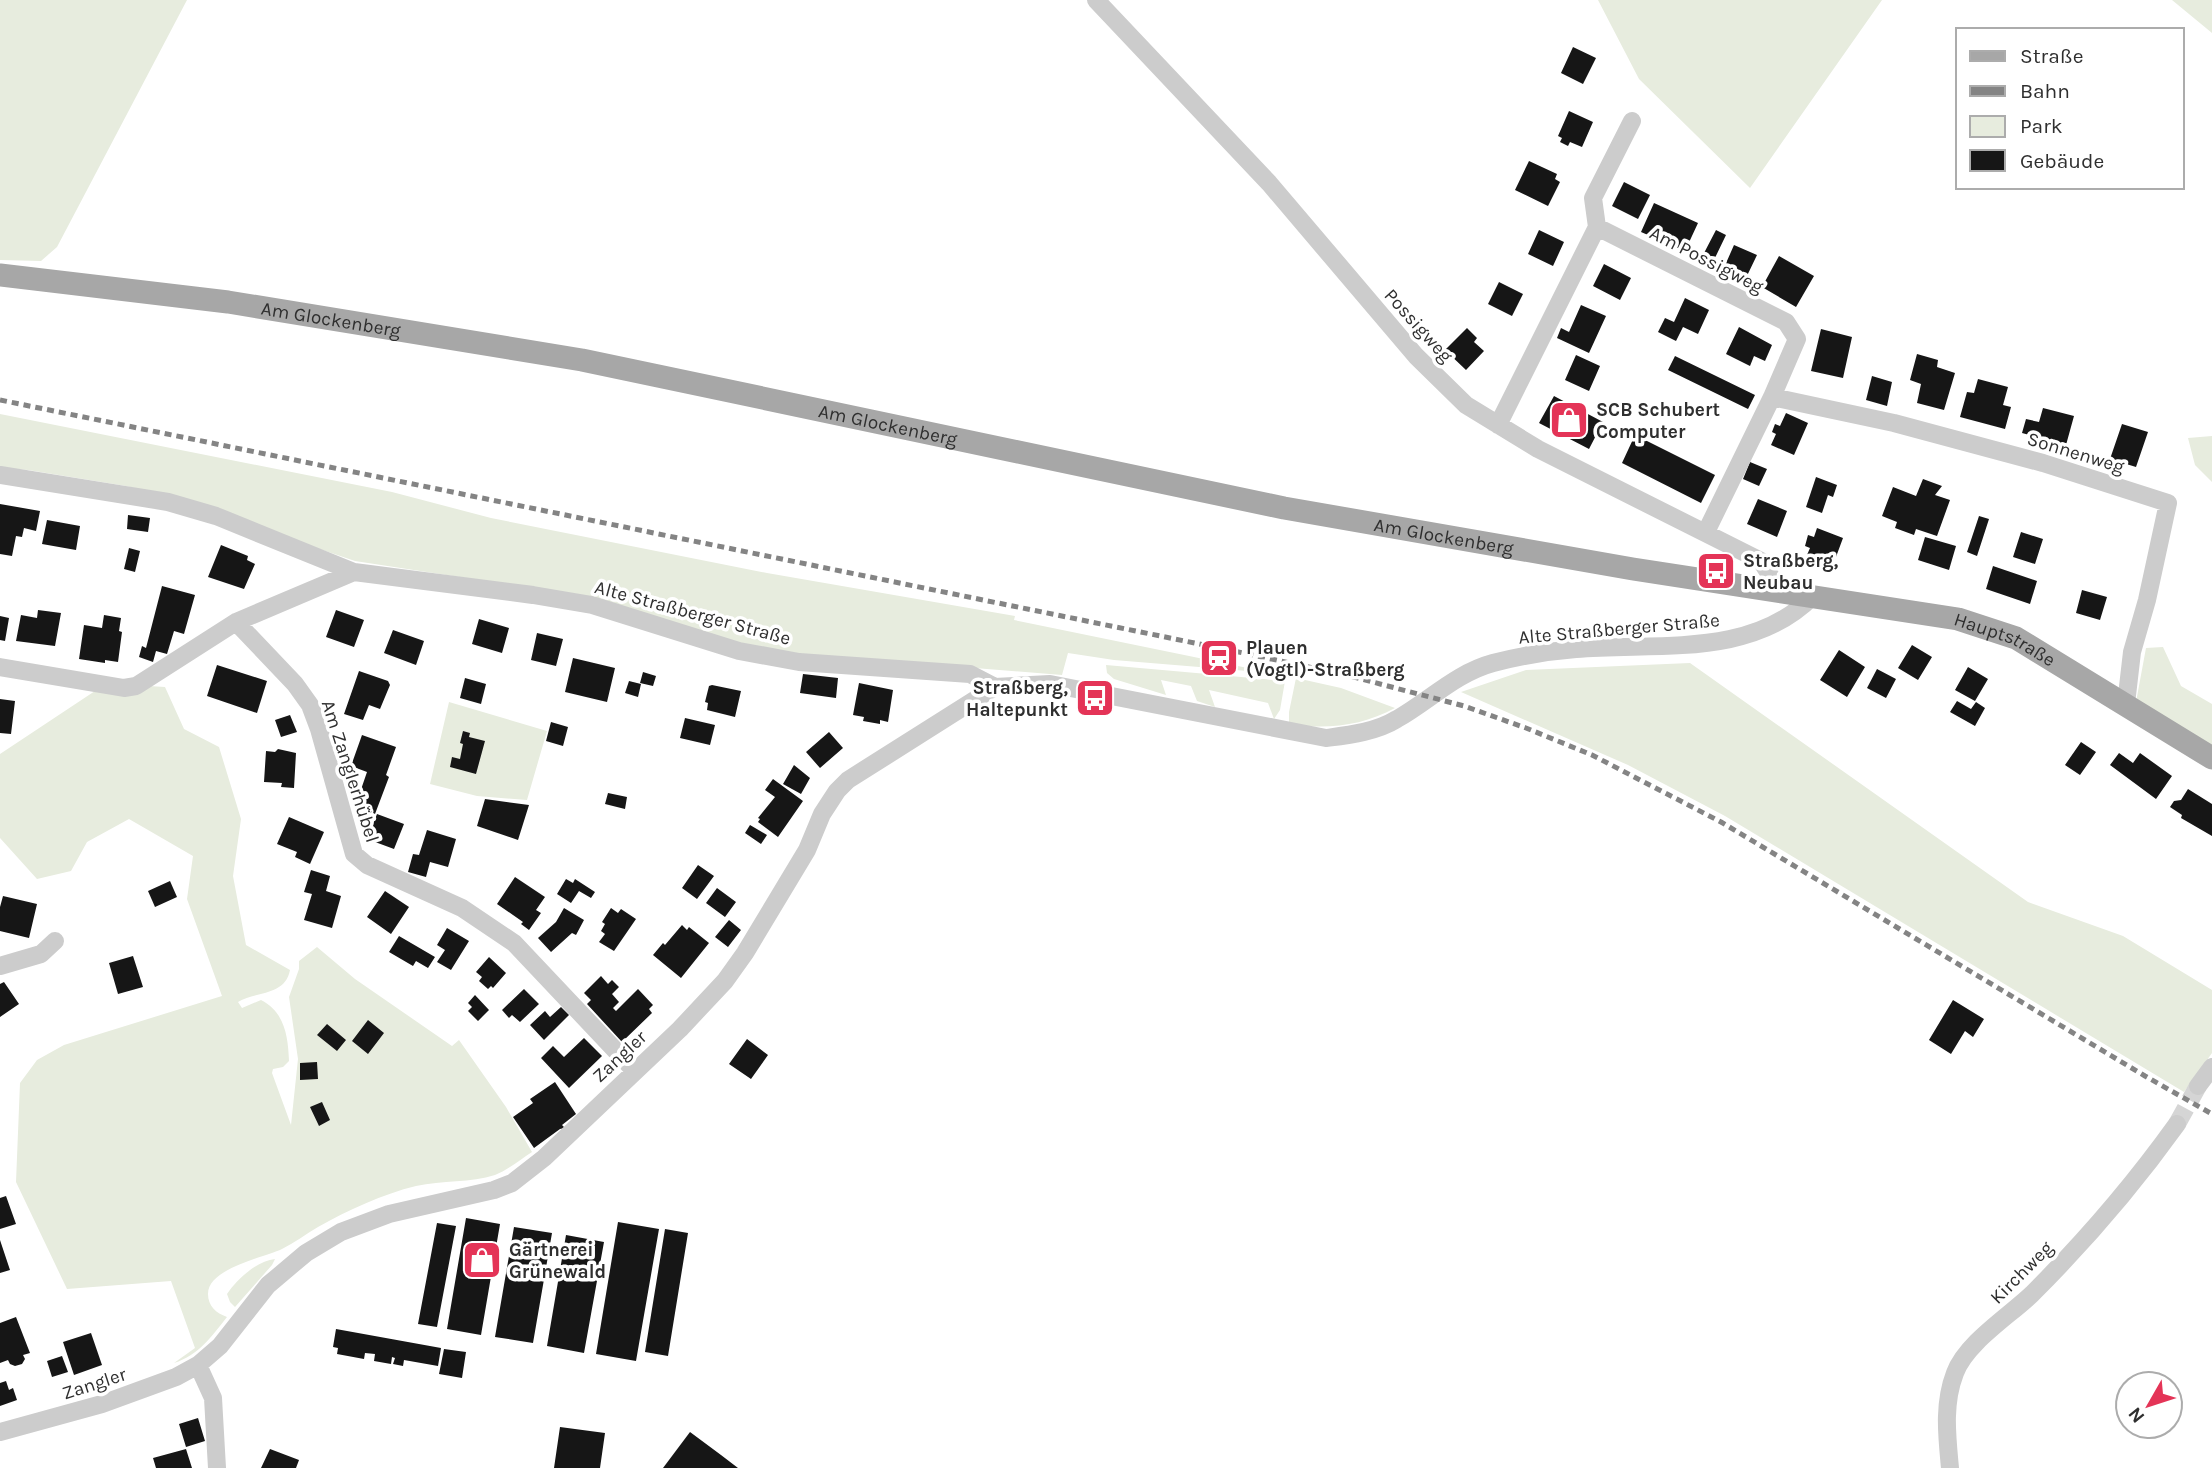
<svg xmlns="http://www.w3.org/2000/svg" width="2212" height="1468" font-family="Karla,sans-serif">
	<rect width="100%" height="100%" fill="#fff"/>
	<path fill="#e7ecde" d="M0 0H187L57 247 41 261 0 260Z
		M1598 0H1882L1750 188 1639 79Z
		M2172 0H2212V33Z
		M0 414 392 492 491 518 767 573 1015 616 1014 620 1272 673 1114 660 1068 653 1062 675 801 654 739 643 590 597 355 561 296 541 203 505 126 486 28 470 0 468Z
		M2212 436V482L2195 465 2188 438Z
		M2163 647 2181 686 2212 704V748L2136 702 2146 648Z
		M1690 663 2028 902 2123 936 2212 990V1053L2184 1092 1725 816 1628 765 1461 692 1526 670Z
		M1106 665 1285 681 1280 710 1274 719 1268 703 1209 690 1215 707 1197 701 1191 686 1161 680 1166 695 1114 679 1107 673Z
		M1296 678 1341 688 1395 708C1362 726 1326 730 1289 724V712Z
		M149 686 165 687 184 729 219 747 241 819 233 876 246 945 290 970C285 996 257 991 238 1002L242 1008 261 1000C285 1012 288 1037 289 1061L283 1067 273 1069 272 1073 291 1125 298 1059 289 997 299 969V961L317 947 355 979 452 1046 459 1040 506 1107 532 1152C521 1159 508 1170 495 1175 471 1183 442 1180 416 1186 383 1194 348 1210 318 1227 306 1234 294 1243 282 1249 263 1258 208 1268 208 1294 208 1306 216 1313 227 1317 211 1337 199 1355 174 1363L195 1348 171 1281 67 1289 16 1182 20 1083 37 1060 64 1045 222 996 187 899 193 856 129 819 87 842 71 871 37 879 0 838V754L98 689Z
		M449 702 547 731 527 800 477 796 430 784Z
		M275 1259 272 1265 235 1307 230 1302 227 1294C237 1279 257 1261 275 1259Z"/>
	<path fill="#161616" d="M1573 47 1596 58 1583 84 1561 73Z
		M1569 111 1593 122 1582 147 1570 142 1568 146 1560 142 1562 138 1558 136Z
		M1529 161 1557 174 1555 179 1560 182 1548 206 1515 190Z
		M1624 182 1650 195 1638 219 1612 206Z
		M1654 203 1698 223 1685 251 1641 232Z
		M1539 230 1564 242 1553 266 1528 254Z
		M1716 230 1726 235 1714 260 1703 255Z
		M1734 245 1757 255 1745 280 1723 270Z
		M1779 256 1814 276 1796 307 1762 287Z
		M1604 264 1631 278 1620 300 1593 286Z
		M1499 282 1523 294 1512 316 1488 304Z
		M1685 298 1709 310 1698 334 1683 327 1676 341 1658 332 1665 318 1674 322Z
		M1581 305 1606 316 1589 353 1557 338 1561 328 1569 332Z
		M1739 327 1772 345 1765 361 1754 356 1750 366 1726 354Z
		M1467 328 1477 338 1474 342 1484 351 1466 370 1445 350Z
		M1821 329 1852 337 1843 378 1811 371Z
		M1917 354 1938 360 1937 367 1955 373 1944 410 1917 403 1921 384 1910 380Z
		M1576 355 1600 366 1589 391 1565 380Z
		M1675 356 1755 395 1748 409 1668 370Z
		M1872 376 1892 382 1887 406 1866 400Z
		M1978 379 2008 387 2003 405 2011 407 2005 429 1960 417 1967 392 1974 393Z
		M1554 396 1603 422 1589 449 1539 423Z
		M2043 408 2074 416 2066 445 2022 433 2026 419 2039 422Z
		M1786 413 1808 423 1794 455 1771 445 1776 434 1772 432 1775 424 1780 426Z
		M2122 424 2148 432 2136 467 2110 459Z
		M1635 435 1715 475 1701 503 1622 463Z
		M1750 462 1767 469 1759 486 1743 479Z
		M1816 477 1837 485 1833 497 1828 495 1822 513 1806 507Z
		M1923 479 1942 486 1935 495 1950 500 1937 536 1916 529 1914 535 1895 528 1897 522 1882 516 1893 487 1916 496Z
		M1758 499 1787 511 1777 537 1747 524Z
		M0 504 40 511 36 531 24 528 22 537 16 536 12 556 0 554Z
		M128 515 150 518 148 532 127 529Z
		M1979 516 1989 519 1977 556 1967 552Z
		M47 520 80 526 76 550 42 544Z
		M1817 528 1843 538 1833 565 1807 555 1810 548 1805 546 1808 535 1814 537Z
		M2021 532 2043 539 2035 564 2013 557Z
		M1925 537 1956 546 1949 570 1918 560Z
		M221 545 248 556 247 560 255 564 244 589 208 577Z
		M129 548 140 551 135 572 124 569Z
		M1993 566 2037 581 2030 604 1986 589Z
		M162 586 195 595 184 634 174 631 167 654 156 651 153 662 139 657 142 646 146 648Z
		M2082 590 2107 597 2100 620 2076 613Z
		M38 610 61 613 55 646 16 641 21 615 37 618Z
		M336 610 364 620 354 647 326 637Z
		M104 615 121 618 119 631 122 632 118 662 105 660V663L79 659 84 625 102 628Z
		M0 616 9 618 5 641 0 640Z
		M479 619 509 628 502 653 472 644Z
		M393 630 424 641 416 665 384 653Z
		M537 633 563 639 556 666 531 660Z
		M1912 645 1932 657 1918 680 1898 668Z
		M1839 650 1865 667 1847 697 1820 680Z
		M573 658 615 668 607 702 565 692Z
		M217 665 267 681 257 713 207 696Z
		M1968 667 1988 679 1975 701 1955 690Z
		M1877 669 1896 679 1886 698 1867 688Z
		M359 671 388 681 390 685 380 709 369 705 363 720 344 714Z
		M643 672 656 676 653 686 640 683Z
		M803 674 838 678 836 698 800 693Z
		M465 678 486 684 481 704 460 698Z
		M629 681 641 684 638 697 625 693Z
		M859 683 893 690 888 722 880 720V724L863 721 864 717 853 715Z
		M712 685 741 691 735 717 707 710 708 703 705 702 709 686Z
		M0 699 15 701 11 734 0 733Z
		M1957 701 1971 709 1976 702 1985 708 1975 726 1950 712Z
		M290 715 297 732 281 737 275 720Z
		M685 718 715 725 710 745 680 738Z
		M551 722 568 727 563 746 546 741Z
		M463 731 470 733 469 737 485 741 476 774 450 767 452 757 460 759 463 744 460 743Z
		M829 732 843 748 820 768 806 752Z
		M362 735 396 747 386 775 389 777 375 814 355 807 367 772 351 766Z
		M2081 742 2096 752 2080 775 2065 765Z
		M278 749 296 753 294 788 281 787 282 783 264 782 266 751 275 752Z
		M2119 753 2133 763 2140 753 2172 776 2156 799 2110 765Z
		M794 765 810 778 801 794 783 784Z
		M773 779 803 801 778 837 758 822 760 819 758 818 775 797 765 790Z
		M2188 789 2212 804V836L2181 818 2182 815 2170 807 2174 801 2181 800Z
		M608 793 627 797 625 809 605 804Z
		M485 799 529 805 518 840 477 826Z
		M377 814 404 824 394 849 367 839Z
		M289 817 324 832 310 864 295 857 297 852 277 844Z
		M750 825 767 835 761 844 745 833Z
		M427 830 456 839 448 867 430 862 426 877 408 872 413 854 419 855Z
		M698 865 714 876 697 899 682 888Z
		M311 870 330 876 326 891 341 896 332 928 304 920 312 894 304 892Z
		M515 877 545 897 536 910 541 913 529 930 521 924 523 922 497 904Z
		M566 879 573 883 575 879 595 892 591 898 579 891 571 903 557 894Z
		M170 881 177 897 155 907 148 891Z
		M717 888 736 902 725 917 706 903Z
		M385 891 409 907 391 934 367 917Z
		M3 896 37 904 29 938 0 931V907Z
		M564 908 584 920 576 935 572 933 551 952 538 938 556 922Z
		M611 908 618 913 621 909 636 919 614 951 599 942 605 934 601 931 605 924 602 922Z
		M729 920 741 930 728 947 715 937Z
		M682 925 687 930 689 927 709 943 681 978 653 955 663 943 665 945Z
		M447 928 469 941 451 970 437 962 445 950 437 945Z
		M399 936 435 957 428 968 416 961 413 966 389 952Z
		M133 956 143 987 118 994 109 963Z
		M489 957 506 973 493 988 491 986 488 989 479 981 482 977 476 972Z
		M601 976 608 984 612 980 619 987 612 994 619 1002 613 1008 616 1011 638 989 653 1005 649 1009 652 1013 622 1042 587 1004 591 1000 584 993Z
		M4 982 19 1004 0 1017V984Z
		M524 989 539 1004 520 1022 512 1015 509 1018 502 1010Z
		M475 995 489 1010 478 1021 468 1011 472 1007 468 1003Z
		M1953 1000 1984 1019 1973 1037 1965 1031 1951 1054 1929 1040Z
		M561 1007 569 1015 544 1040 530 1025 545 1011 550 1017Z
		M368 1020 384 1033 368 1054 352 1041Z
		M327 1024 346 1040 337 1051 317 1035Z
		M584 1038 602 1056 569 1088 541 1058 553 1046 564 1057Z
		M747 1039 768 1055 751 1079 729 1064Z
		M317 1062 318 1079 300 1080V1063Z
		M555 1082 576 1114 562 1125 565 1128 560 1129 534 1148 513 1117 533 1103 530 1099Z
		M322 1102 330 1120 319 1126 310 1107Z
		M6 1196 16 1224 0 1229V1198Z
		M466 1218 500 1224 481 1335 447 1329Z
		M618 1222 659 1229 636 1361 596 1354Z
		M437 1223 456 1226 437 1327 418 1324Z
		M514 1227 552 1233 533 1343 495 1337Z
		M665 1229 688 1233 668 1356 645 1352Z
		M566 1235 604 1242 584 1353 547 1346Z
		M0 1240 10 1270 0 1273Z
		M16 1317 30 1353 23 1355 25 1359 22 1364 15 1366 10 1364 8 1360 0 1363V1323Z
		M336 1329 441 1348 438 1366 404 1360 403 1366 393 1364 395 1358 392 1357 391 1364 374 1361 375 1354 365 1353 364 1359 337 1354 338 1348 333 1347Z
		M91 1333 102 1365 74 1375 63 1342Z
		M444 1349 466 1352 462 1378 439 1374Z
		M62 1356 68 1372 52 1377 47 1361Z
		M6 1381 9 1390 13 1388 17 1400 0 1406V1383Z
		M198 1418 205 1441 186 1447 179 1424Z
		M560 1427 605 1433 600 1468H554Z
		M690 1432 721 1455 738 1468H663Z
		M186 1449 192 1468H156L153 1458Z
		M270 1449 299 1460 296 1468H261Z"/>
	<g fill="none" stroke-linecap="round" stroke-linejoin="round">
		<path stroke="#d5d5d5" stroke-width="18" stroke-dasharray="18 9" stroke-linecap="butt" d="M2177 1124 2198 1086"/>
		<path stroke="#ccc" stroke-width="18" d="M1096 0 1269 183 1416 356 1466 405 1538 449 1761 561 1770 575 1774 591
			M1597 227 1593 198 1632 121
			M1772 397 1894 423 2043 463 2168 503 2147 600 2132 652 2126 704
			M1498 425 1597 227 1786 322 1797 339 1772 397 1706 532
			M0 475 168 502 216 516 354 572 533 595 592 605 739 651 799 662 970 674 995 687 1050 684 1326 738C1349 735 1376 732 1397 719 1429 701 1456 673 1493 663 1520 656 1549 651 1576 649 1656 642 1751 659 1813 596
			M236 622 295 684 310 705 319 729 354 854 367 865 462 908 514 943 634 1070
			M0 667 124 688 136 686 236 622 354 572
			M0 966 41 954 55 941
			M2198 1086 2212 1067
			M198 1365 213 1398 217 1468
			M0 1432 102 1404 176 1377 198 1365 220 1346 268 1285 306 1253 341 1232 389 1214 494 1190 512 1183 544 1158 680 1029 725 981 745 953 807 850 822 814 837 791 848 780 995 687
			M1950 1468C1947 1436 1943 1404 1955 1373 1966 1343 2009 1316 2032 1294 2084 1242 2134 1184 2177 1124"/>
		<path stroke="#a7a7a7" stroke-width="23" id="s1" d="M0 275 228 302 582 360 1284 508 1633 569 1958 619 2016 638 2212 758"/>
		<path stroke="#848484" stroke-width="5" stroke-dasharray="7 5" stroke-linecap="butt" d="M0 400 1229 650 1342 674 1464 706 1526 728 1592 755 1721 822 2145 1076 2212 1114"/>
	</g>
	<defs>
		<g id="shop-square" transform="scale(2.0125)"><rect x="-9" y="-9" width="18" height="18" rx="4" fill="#e43457" stroke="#fff"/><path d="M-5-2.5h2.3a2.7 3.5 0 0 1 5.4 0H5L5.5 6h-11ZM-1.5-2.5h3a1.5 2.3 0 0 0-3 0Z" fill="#fff"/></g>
		<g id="bus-square" transform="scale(2.0125)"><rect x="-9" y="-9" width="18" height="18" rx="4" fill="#e43457" stroke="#fff"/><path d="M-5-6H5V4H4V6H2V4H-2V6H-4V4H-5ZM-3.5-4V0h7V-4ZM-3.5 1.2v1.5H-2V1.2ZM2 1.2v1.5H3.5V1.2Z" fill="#fff"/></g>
		<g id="station-square" transform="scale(2.0125)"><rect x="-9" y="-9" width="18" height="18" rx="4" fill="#e43457" stroke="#fff"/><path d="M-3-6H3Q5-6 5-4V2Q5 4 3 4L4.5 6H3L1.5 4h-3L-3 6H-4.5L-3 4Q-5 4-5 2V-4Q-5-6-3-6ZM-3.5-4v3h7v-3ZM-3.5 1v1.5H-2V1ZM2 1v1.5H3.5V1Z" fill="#fff"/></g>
	</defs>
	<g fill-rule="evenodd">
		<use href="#shop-square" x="1569" y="420"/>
		<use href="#bus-square" x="1716" y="571"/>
		<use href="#station-square" x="1219" y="658"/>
		<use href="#bus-square" x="1095" y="698"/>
		<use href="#shop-square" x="482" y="1260"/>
	</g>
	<g text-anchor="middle" stroke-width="7" stroke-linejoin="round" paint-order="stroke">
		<g font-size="19" fill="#2f2f2f" stroke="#fff">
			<text transform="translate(1707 259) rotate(27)" y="7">Am Possigweg</text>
			<text dy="7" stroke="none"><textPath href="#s1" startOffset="334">Am Glockenberg</textPath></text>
			<text transform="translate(1419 325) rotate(48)" y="7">Possigweg</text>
			<text dy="7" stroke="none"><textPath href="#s1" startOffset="901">Am Glockenberg</textPath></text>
			<text transform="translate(2076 452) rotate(17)" y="7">Sonnenweg</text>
			<text dy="7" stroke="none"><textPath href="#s1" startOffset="1468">Am Glockenberg</textPath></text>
			<text transform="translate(693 612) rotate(15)" y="7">Alte Straßberger Straße</text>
			<text transform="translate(1619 628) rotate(-5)" y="7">Alte Straßberger Straße</text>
			<text dy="7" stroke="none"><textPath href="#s1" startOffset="2040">Hauptstraße</textPath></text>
			<text transform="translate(351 771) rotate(72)" y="7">Am Zanglerhübel</text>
			<text transform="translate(619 1056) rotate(-43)" y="7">Zangler</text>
			<text transform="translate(2021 1272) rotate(-45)" y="7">Kirchweg</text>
			<text transform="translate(94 1383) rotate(-18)" y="7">Zangler</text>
		</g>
		<g font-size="19" font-weight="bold" fill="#2f2f2f" stroke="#fff" text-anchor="start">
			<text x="1596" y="416">SCB Schubert<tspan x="1596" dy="22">Computer</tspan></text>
			<text x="1743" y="567">Straßberg,<tspan x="1743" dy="22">Neubau</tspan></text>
			<text x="1246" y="654">Plauen<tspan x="1246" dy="22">(Vogtl)-Straßberg</tspan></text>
			<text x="1068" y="694" text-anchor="end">Straßberg,<tspan x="1068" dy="22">Haltepunkt</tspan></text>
			<text x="509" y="1256">Gärtnerei<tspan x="509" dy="22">Grünewald</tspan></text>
		</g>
	</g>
	<rect x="1956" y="28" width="228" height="161" fill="#ffffff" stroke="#acacac" stroke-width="2"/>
	<rect x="1970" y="51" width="35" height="10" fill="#a7a7a7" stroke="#acacac" stroke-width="2"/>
	<text x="2020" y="63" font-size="21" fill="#2f2f2f">Straße</text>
	<rect x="1970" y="86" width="35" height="10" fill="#848484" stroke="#acacac" stroke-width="2"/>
	<text x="2020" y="98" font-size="21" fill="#2f2f2f">Bahn</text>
	<rect x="1970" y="116" width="35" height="21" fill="#e7ecde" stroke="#acacac" stroke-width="2"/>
	<text x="2020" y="133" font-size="21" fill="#2f2f2f">Park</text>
	<rect x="1970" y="150" width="35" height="21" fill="#161616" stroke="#acacac" stroke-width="2"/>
	<text x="2020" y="168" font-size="21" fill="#2f2f2f">Gebäude</text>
	<g transform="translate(2149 1405) rotate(231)"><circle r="33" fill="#ffffff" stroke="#acacac" stroke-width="2"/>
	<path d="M0-5L12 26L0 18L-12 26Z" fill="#e43457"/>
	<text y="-10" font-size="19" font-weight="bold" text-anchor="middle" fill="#2f2f2f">N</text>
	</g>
</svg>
